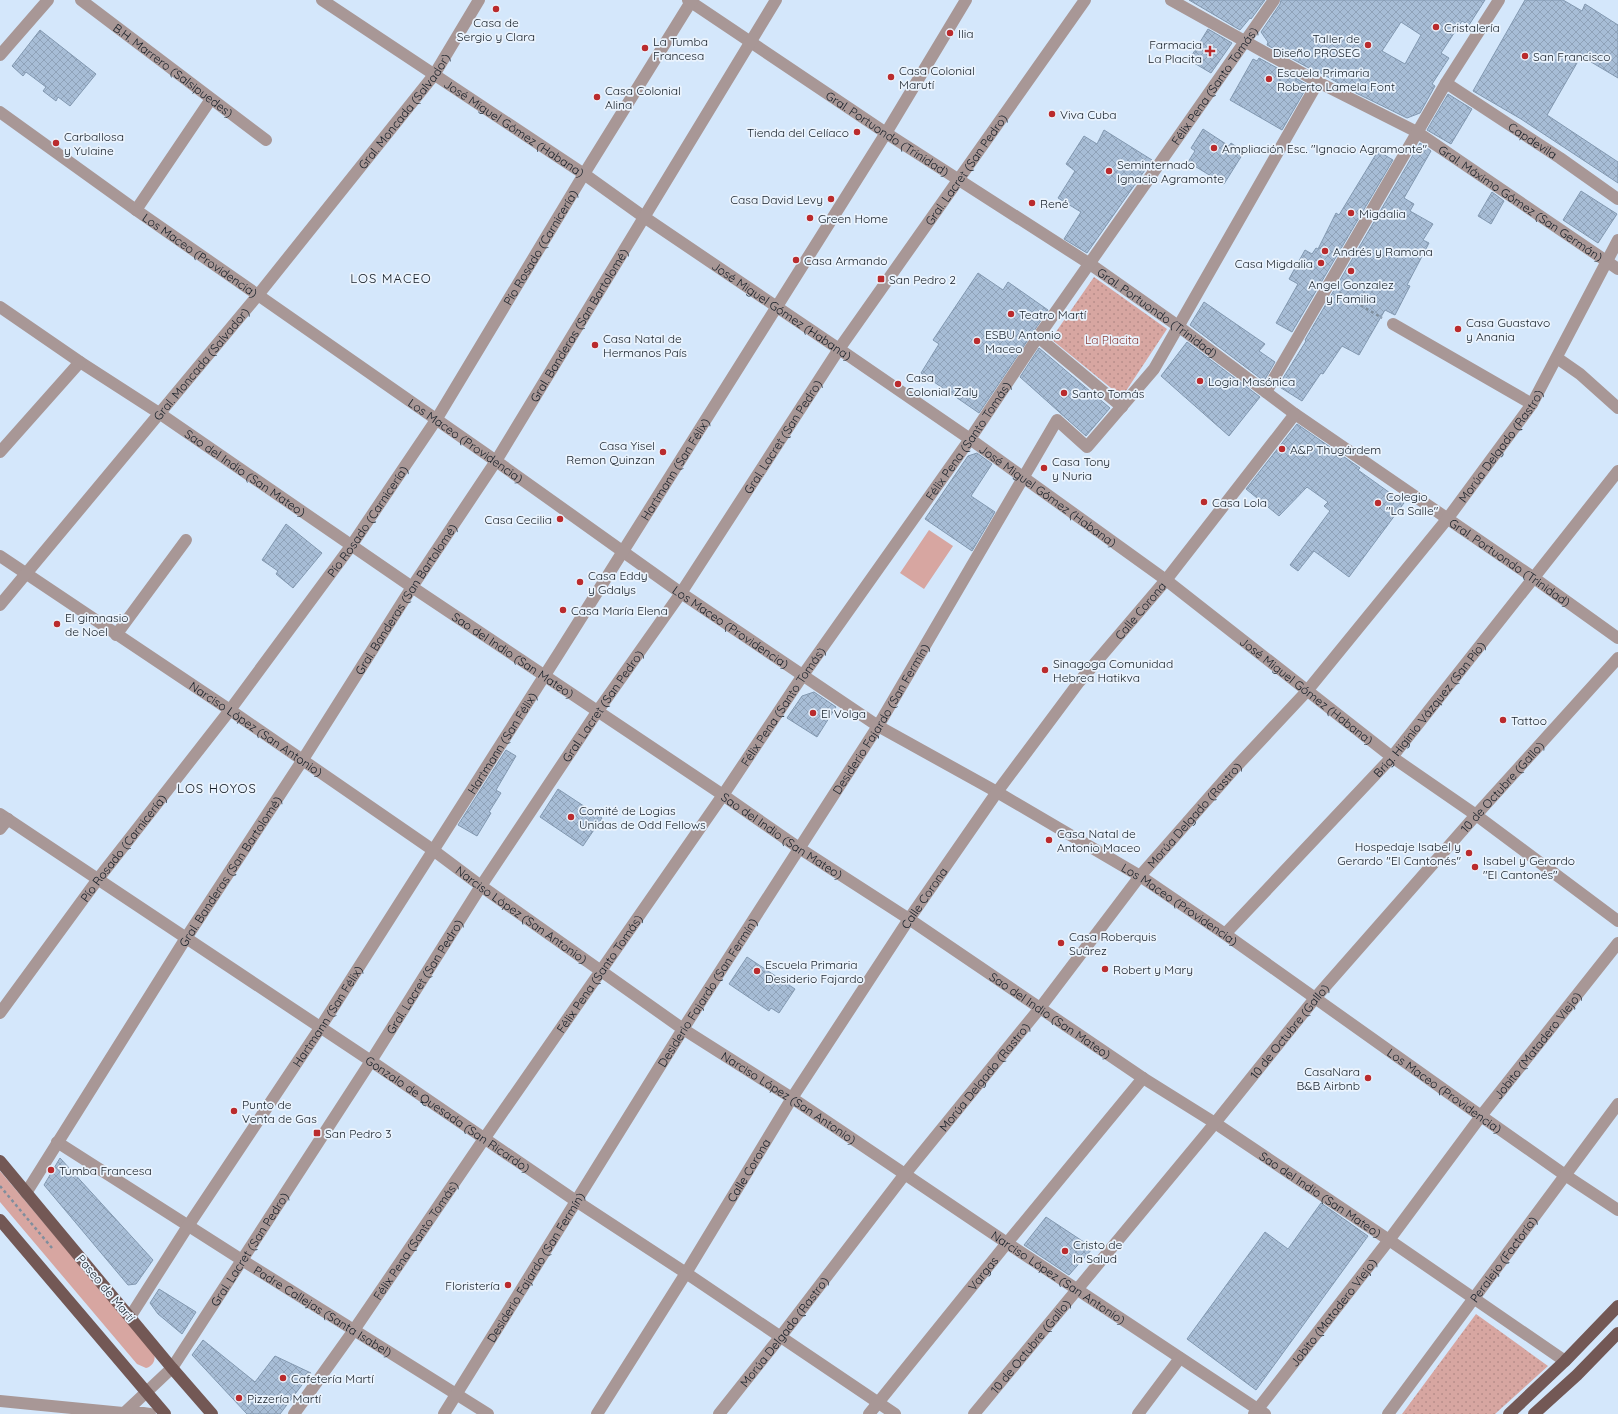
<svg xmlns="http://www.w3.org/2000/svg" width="1618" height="1414" viewBox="0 0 1618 1414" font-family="Quicksand,sans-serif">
<defs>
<pattern id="park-dots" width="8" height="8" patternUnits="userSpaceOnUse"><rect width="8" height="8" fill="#d7a6a1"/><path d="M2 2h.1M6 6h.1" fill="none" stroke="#b88e8b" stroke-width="1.8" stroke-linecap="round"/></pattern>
<pattern id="building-cross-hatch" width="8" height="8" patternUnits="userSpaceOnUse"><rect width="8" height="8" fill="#a7bdd6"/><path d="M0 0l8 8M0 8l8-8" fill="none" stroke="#8fa2b8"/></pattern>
</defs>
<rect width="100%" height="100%" fill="#d4e7fb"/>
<path fill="#d7a6a1" d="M929,530L953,546L924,589L900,573Z
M0,1171L154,1353C156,1360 153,1366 146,1368L137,1364L0,1202Z"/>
<path fill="url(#park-dots)" d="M1094,277L1167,329L1122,397L1051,339Z
M1476,1314L1548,1366L1495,1414H1402Z"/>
<path fill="url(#building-cross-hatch)" stroke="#8298b0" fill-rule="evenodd" d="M1189,0H1265L1251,19L1250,18L1240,30Z
M1281,0H1485L1469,25L1462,21L1441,53L1449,58L1432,84L1435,86L1420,113L1407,118L1356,93L1341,83L1340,84L1319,72L1318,73L1267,45L1268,42L1261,32L1280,4ZM1401,22L1421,35L1405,64L1382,51Z
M1525,0H1563L1582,11L1585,4L1618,25V78L1581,56L1547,115L1618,162V183L1521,119L1473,91Z
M1208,29L1232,43L1211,73L1189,60Z
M40,30L96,74L70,106L58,97L56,101L43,91L46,87L26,72L23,76L12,66Z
M1259,58L1308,85L1282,130L1230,100L1253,59L1257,61Z
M1448,94L1472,109L1451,144L1427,130Z
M1203,129L1229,146L1231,143L1244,152L1224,184L1188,162L1195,151L1191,148Z
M1104,130L1152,160L1087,253L1064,239L1081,212L1058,198L1075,171L1066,164L1084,136L1097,144Z
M1420,143L1431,151L1404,198L1414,204L1410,211L1433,224L1423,240L1429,243L1407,285L1410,286L1395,315L1385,310L1359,355L1342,346L1323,374L1321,373L1302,401L1278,386L1306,341L1305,340Z
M1378,151L1393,160L1292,332L1276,323L1298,284L1289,279L1305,250L1312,254L1316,248L1318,249L1336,213L1339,215Z
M1581,191L1617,214L1598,243L1563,220Z
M1492,192L1504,201L1491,224L1478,216Z
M978,273L1003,290L1008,282L1048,310L979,413L921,373L939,344L933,340Z
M1204,302L1265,344L1259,351L1275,362L1264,381L1190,325Z
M1187,342L1260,397L1229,436L1161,376Z
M1039,348L1110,408L1086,436L1020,377Z
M1297,424L1360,468L1358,470L1404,503L1349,577L1314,551L1298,571L1290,565L1330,511L1324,506L1328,502L1307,487L1279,516L1246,489Z
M977,453L992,464L971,496L995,512L972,551L925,519L968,456Z
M286,524L322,553L293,588L276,574L278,571L262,560Z
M814,692L836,707L817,737L787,718L802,696Z
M506,750L516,756L496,790L501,793L489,812L491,813L477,836L458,825Z
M558,789L602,818L583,846L540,817Z
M747,957L795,989L779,1013L771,1008L769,1011L729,984Z
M60,1158L153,1260L136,1284L128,1285L44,1185Z
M1321,1203L1368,1236L1256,1390L1187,1339L1265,1232L1288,1249Z
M1046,1217L1093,1248L1069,1275L1024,1245Z
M159,1289L196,1312L182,1334L158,1314L150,1303Z
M203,1340L255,1382L275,1356L311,1373L280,1414H247L192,1355Z"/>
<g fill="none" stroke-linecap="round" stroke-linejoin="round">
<path stroke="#7f8e9d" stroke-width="2.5" stroke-dasharray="3 3" stroke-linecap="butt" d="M1340,293L1382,318
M0,1186L52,1248"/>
<g stroke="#a89796" stroke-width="12">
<path id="s1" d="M81,0L266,140"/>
<path id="s2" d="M322,0L584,174L644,217L839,349L970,439L1166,580L1392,757L1476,815L1618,921"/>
<path id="s3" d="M688,0L886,133L1090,264L1178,326L1295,414L1534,578L1618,638"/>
<path id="s4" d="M1171,0L1318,82L1417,132L1618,269"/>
<path d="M0,55L48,0"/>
<path id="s5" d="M1446,83L1560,158L1618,199"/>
<path id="s6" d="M0,112L136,210L496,461L681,593L878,726L997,792L1140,876L1225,934L1481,1116L1565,1175L1618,1210"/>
<path d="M136,210L211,99"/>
<path id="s7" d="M0,307L80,362L159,413L412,587L723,795L799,848L909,919L1143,1078L1215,1123L1389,1240L1565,1361"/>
<path d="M1393,324L1532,404"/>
<path d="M1038,337L1122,407"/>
<path d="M1557,358L1580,374L1618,408"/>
<path d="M1266,392L1446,83L1499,0"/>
<path d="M0,452L80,362"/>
<path id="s8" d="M0,556L230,710L433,850L481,886L683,1029L792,1098L1007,1243L1265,1414"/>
<path id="s9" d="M0,605L258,295L434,75L479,0"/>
<path d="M116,635L186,540"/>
<path id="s10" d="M0,814L371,1061L576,1201L686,1273L895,1414"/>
<path d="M0,829L8,819"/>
<path id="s11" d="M1225,934L1392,757L1618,471"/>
<path id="s12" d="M0,1013L98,879L230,710L351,546L436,420L584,174L692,0"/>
<path id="s13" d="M57,1142L242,1260L488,1414"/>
<path id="s14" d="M26,1193L186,938L302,761L412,587L496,461L776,0"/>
<path id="s15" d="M130,1317L188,1226L320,1028L559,653L886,133L966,0"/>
<path d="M0,1401L123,1413H143L150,1414"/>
<path id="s16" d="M123,1414L172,1368L371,1061L481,886L597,712L681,593L839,349L1085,0"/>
<path id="s17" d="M294,1414L354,1330L484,1139L723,795L803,675L970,439L1038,337L1274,0"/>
<path id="s18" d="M444,1414L683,1029L878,726L1057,420L1087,447L1154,369L1318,82"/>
<path id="s19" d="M597,1414L686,1273L792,1098L909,919L997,792L1079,682L1166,580L1295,414"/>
<path id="s20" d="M719,1414L781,1336L905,1174L1040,1008L1140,876L1234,769L1307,691L1448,518L1532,404L1618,240"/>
<path id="s21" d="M869,1414L1007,1243L1143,1078"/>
<path id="s22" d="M974,1414L1215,1123L1316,997L1476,815L1618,658"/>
<path d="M1138,1414L1180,1358"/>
<path id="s23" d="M1254,1414L1389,1240L1481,1116L1618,943"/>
<path id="s24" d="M1388,1414L1618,1104"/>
</g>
<path stroke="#735855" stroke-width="12" d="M0,1161L172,1368L212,1414
M0,1220L165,1414
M1509,1414L1565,1361L1618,1306
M1534,1414L1577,1375L1618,1333"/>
</g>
<g fill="#ba2b2d" stroke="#eaf3fd" stroke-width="1.5">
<circle cx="496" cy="9" r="4"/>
<circle cx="1436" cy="27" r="4"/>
<circle cx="950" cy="33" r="4"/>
<circle cx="1368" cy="45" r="4"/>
<circle cx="645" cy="48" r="4"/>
<path d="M1208 45h4v4h4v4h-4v4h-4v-4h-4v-4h4z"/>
<circle cx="1525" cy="56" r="4"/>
<circle cx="891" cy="77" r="4"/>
<circle cx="1269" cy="79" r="4"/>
<circle cx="597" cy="97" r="4"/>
<circle cx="1052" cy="114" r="4"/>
<circle cx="857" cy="132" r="4"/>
<circle cx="56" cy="143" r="4"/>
<circle cx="1214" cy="148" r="4"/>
<circle cx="1109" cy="171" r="4"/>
<circle cx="831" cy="199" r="4"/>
<circle cx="1032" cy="203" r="4"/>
<circle cx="1351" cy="213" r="4"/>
<circle cx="810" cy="218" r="4"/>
<circle cx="1325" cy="251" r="4"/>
<circle cx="796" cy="260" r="4"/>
<circle cx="1321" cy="263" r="4"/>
<circle cx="1351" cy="271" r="4"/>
<rect x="877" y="275" width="8" height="8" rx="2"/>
<circle cx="1011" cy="314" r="4"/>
<circle cx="1458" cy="329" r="4"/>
<circle cx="977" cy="341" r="4"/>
<circle cx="595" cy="345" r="4"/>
<circle cx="1200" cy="381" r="4"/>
<circle cx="898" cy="384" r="4"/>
<circle cx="1064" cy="393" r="4"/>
<circle cx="1282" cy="449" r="4"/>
<circle cx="663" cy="452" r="4"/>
<circle cx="1044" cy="468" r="4"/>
<circle cx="1204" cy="502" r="4"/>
<circle cx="1378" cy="503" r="4"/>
<circle cx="560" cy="519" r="4"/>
<circle cx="580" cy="582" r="4"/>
<circle cx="563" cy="610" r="4"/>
<circle cx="57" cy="624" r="4"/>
<circle cx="1045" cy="670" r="4"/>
<circle cx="813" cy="713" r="4"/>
<circle cx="1503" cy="720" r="4"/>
<circle cx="571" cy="817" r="4"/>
<circle cx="1049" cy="840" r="4"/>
<circle cx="1469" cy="853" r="4"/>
<circle cx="1475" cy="867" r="4"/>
<circle cx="1061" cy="943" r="4"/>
<circle cx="1105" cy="969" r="4"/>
<circle cx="757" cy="971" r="4"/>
<circle cx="1368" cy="1078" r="4"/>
<circle cx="234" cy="1111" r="4"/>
<rect x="313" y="1129" width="8" height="8" rx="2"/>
<circle cx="51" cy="1170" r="4"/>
<circle cx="1065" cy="1251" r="4"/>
<circle cx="508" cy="1285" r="4"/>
<circle cx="283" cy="1378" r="4"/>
<circle cx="239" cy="1398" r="4"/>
</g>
<g text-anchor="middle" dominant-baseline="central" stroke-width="3.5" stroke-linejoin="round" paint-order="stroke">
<g font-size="12" fill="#161f28" stroke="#eaf3fd" text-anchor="start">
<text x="496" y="22" text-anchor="middle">Casa de<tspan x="496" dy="14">Sergio y Clara</tspan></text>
<text x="1444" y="27">Cristalería</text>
<text x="958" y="33">Ilia</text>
<text x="1360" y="38" text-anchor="end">Taller de<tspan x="1360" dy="14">Diseño PROSEG</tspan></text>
<text x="653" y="41">La Tumba<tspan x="653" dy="14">Francesa</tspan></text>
<text x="1202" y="44" text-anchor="end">Farmacia<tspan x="1202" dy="14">La Placita</tspan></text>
<text x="1533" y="56">San Francisco</text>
<text x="899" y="70">Casa Colonial<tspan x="899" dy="14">Marutí</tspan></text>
<text x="1277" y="72">Escuela Primaria<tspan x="1277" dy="14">Roberto Lamela Font</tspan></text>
<text x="605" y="90">Casa Colonial<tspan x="605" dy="14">Alina</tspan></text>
<text x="1060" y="114">Viva Cuba</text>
<text x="849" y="132" text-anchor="end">Tienda del Celíaco</text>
<text x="64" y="136">Carballosa<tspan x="64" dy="14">y Yulaine</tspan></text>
<text x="1222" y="148">Ampliación Esc. "Ignacio Agramonte"</text>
<text x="1117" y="164">Seminternado<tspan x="1117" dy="14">Ignacio Agramonte</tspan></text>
<text x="823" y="199" text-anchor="end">Casa David Levy</text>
<text x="1040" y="203">René</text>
<text x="1359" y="213">Migdalia</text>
<text x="818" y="218">Green Home</text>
<text x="1333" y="251">Andrés y Ramona</text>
<text x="804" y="260">Casa Armando</text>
<text x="1313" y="263" text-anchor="end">Casa Migdalia</text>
<text x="889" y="279">San Pedro 2</text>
<text x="1351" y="284" text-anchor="middle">Angel Gonzalez<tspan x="1351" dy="14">y Familia</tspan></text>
<text x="1019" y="314">Teatro Martí</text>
<text x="1466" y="322">Casa Guastavo<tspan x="1466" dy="14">y Anania</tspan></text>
<text x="985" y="334">ESBU Antonio<tspan x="985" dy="14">Maceo</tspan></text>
<text x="603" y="338">Casa Natal de<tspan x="603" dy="14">Hermanos País</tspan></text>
<text x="906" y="377">Casa<tspan x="906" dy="14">Colonial Zaly</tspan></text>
<text x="1208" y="381">Logia Masónica</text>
<text x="1072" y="393">Santo Tomás</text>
<text x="655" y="445" text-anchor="end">Casa Yisel<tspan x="655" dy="14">Remon Quinzan</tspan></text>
<text x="1290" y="449">A&amp;P Thugárdem</text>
<text x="1052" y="461">Casa Tony<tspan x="1052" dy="14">y Nuria</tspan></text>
<text x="1386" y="496">Colegio<tspan x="1386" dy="14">"La Salle"</tspan></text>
<text x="1212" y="502">Casa Lola</text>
<text x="552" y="519" text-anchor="end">Casa Cecilia</text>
<text x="588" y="575">Casa Eddy<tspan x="588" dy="14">y Gdalys</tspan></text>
<text x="571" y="610">Casa María Elena</text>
<text x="65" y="617">El gimnasio<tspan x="65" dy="14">de Noel</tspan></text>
<text x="1053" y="663">Sinagoga Comunidad<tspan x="1053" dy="14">Hebrea Hatikva</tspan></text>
<text x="821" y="713">El Volga</text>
<text x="1511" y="720">Tattoo</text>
<text x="579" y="810">Comité de Logias<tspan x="579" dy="14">Unidas de Odd Fellows</tspan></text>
<text x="1057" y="833">Casa Natal de<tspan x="1057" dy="14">Antonio Maceo</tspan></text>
<text x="1461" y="846" text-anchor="end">Hospedaje Isabel y<tspan x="1461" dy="14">Gerardo "El Cantonés"</tspan></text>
<text x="1483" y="860">Isabel y Gerardo<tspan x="1483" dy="14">"El Cantonés"</tspan></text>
<text x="1069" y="936">Casa Roberquis<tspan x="1069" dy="14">Suárez</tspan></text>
<text x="765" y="964">Escuela Primaria<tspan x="765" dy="14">Desiderio Fajardo</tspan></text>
<text x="1113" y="969">Robert y Mary</text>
<text x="1360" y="1071" text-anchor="end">CasaNara<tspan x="1360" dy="14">B&amp;B Airbnb</tspan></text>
<text x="242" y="1104">Punto de<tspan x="242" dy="14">Venta de Gas</tspan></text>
<text x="325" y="1133">San Pedro 3</text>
<text x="59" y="1170">Tumba Francesa</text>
<text x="1073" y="1244">Cristo de<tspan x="1073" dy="14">la Salud</tspan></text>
<text x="500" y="1285" text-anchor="end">Floristería</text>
<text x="291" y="1378">Cafetería Martí</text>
<text x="247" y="1398">Pizzería Martí</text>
</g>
<g font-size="12" fill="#161f28" stroke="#eaf3fd">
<text stroke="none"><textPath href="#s1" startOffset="116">B.H. Marrero (Salsipuedes)</textPath></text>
<text stroke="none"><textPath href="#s17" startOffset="1616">Félix Pena (Santo Tomás)</textPath></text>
<text stroke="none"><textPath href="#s9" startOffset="638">Gral. Moncada (Salvador)</textPath></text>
<text stroke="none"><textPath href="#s2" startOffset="231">José Miguel Gómez (Habana)</textPath></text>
<text stroke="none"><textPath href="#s3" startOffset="240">Gral. Portuondo (Trinidad)</textPath></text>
<text stroke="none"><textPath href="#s5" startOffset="104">Capdevila</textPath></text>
<text stroke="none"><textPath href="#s16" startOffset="1505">Gral. Lacret (San Pedro)</textPath></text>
<text stroke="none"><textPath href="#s4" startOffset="405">Gral. Máximo Gómez (San Germán)</textPath></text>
<text stroke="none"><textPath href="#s12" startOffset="938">Pío Rosado (Carnicería)</textPath></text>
<text stroke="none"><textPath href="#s6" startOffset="246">Los Maceo (Providencia)</textPath></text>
<text stroke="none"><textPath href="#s2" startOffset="555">José Miguel Gómez (Habana)</textPath></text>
<text stroke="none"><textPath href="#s3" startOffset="564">Gral. Portuondo (Trinidad)</textPath></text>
<text stroke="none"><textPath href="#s14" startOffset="1029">Gral. Banderas (San Bartolomé)</textPath></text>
<text stroke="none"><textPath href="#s9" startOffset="314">Gral. Moncada (Salvador)</textPath></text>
<text stroke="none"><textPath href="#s16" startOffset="1181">Gral. Lacret (San Pedro)</textPath></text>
<text stroke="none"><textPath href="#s17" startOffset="1184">Félix Pena (Santo Tomás)</textPath></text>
<text stroke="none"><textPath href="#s6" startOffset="570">Los Maceo (Providencia)</textPath></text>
<text stroke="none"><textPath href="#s20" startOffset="1245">Morúa Delgado (Rastro)</textPath></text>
<text stroke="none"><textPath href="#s15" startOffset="1008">Hartmann (San Félix)</textPath></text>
<text stroke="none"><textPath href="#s7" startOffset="296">Sao del Indio (San Mateo)</textPath></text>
<text stroke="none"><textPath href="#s2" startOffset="879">José Miguel Gómez (Habana)</textPath></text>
<text stroke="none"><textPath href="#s12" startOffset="614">Pío Rosado (Carnicería)</textPath></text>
<text stroke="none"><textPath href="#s3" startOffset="996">Gral. Portuondo (Trinidad)</textPath></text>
<text stroke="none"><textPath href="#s14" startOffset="705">Gral. Banderas (San Bartolomé)</textPath></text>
<text stroke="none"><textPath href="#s19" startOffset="971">Calle Corona</textPath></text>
<text stroke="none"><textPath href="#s6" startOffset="894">Los Maceo (Providencia)</textPath></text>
<text stroke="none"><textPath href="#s7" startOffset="620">Sao del Indio (San Mateo)</textPath></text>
<text stroke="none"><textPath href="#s2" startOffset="1203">José Miguel Gómez (Habana)</textPath></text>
<text stroke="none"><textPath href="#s16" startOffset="857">Gral. Lacret (San Pedro)</textPath></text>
<text stroke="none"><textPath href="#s17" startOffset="860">Félix Pena (Santo Tomás)</textPath></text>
<text stroke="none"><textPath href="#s11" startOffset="304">Brig. Higinio Vázquez (San Pío)</textPath></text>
<text stroke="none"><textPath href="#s18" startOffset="821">Desiderio Fajardo (San Fermín)</textPath></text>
<text stroke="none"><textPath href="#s8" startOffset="309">Narciso López (San Antonio)</textPath></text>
<text stroke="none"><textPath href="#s15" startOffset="684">Hartmann (San Félix)</textPath></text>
<text stroke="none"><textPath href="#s22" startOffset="820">10 de Octubre (Gallo)</textPath></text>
<text stroke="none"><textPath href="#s20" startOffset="765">Morúa Delgado (Rastro)</textPath></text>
<text stroke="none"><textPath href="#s7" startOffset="944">Sao del Indio (San Mateo)</textPath></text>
<text stroke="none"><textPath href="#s12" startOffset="206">Pío Rosado (Carnicería)</textPath></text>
<text stroke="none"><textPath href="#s14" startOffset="381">Gral. Banderas (San Bartolomé)</textPath></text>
<text stroke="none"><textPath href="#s19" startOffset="611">Calle Corona</textPath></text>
<text stroke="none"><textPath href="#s6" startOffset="1422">Los Maceo (Providencia)</textPath></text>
<text stroke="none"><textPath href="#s8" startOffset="633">Narciso López (San Antonio)</textPath></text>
<text stroke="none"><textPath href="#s17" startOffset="536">Félix Pena (Santo Tomás)</textPath></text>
<text stroke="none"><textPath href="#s16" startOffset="533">Gral. Lacret (San Pedro)</textPath></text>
<text stroke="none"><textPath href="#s18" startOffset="497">Desiderio Fajardo (San Fermín)</textPath></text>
<text stroke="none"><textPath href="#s7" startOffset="1267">Sao del Indio (San Mateo)</textPath></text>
<text stroke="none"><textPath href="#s15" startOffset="360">Hartmann (San Félix)</textPath></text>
<text stroke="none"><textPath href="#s22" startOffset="496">10 de Octubre (Gallo)</textPath></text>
<text stroke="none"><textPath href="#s23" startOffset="465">Jobito (Matadero Viejo)</textPath></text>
<text stroke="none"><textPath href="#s20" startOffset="429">Morúa Delgado (Rastro)</textPath></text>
<text stroke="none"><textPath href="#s6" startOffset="1746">Los Maceo (Providencia)</textPath></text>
<text stroke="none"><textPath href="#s8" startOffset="957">Narciso López (San Antonio)</textPath></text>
<text stroke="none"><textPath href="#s10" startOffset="539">Gonzalo de Quesada (San Ricardo)</textPath></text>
<text stroke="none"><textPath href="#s19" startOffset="287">Calle Corona</textPath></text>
<text stroke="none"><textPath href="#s7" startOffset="1591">Sao del Indio (San Mateo)</textPath></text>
<text stroke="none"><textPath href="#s17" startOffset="212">Félix Pena (Santo Tomás)</textPath></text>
<text stroke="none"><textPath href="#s16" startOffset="209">Gral. Lacret (San Pedro)</textPath></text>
<text stroke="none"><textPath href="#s24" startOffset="193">Peralejo (Factoría)</textPath></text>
<text stroke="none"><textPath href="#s18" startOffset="173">Desiderio Fajardo (San Fermín)</textPath></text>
<text stroke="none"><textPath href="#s21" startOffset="181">Vargas</textPath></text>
<text stroke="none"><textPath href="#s8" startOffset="1281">Narciso López (San Antonio)</textPath></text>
<text transform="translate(106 1288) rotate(50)">Paseo de Martí</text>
<text stroke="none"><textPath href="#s13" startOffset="315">Padre Callejas (Santa Isabel)</textPath></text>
<text stroke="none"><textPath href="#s23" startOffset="129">Jobito (Matadero Viejo)</textPath></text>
<text stroke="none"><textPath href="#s20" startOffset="105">Morúa Delgado (Rastro)</textPath></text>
<text stroke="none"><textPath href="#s22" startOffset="88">10 de Octubre (Gallo)</textPath></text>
</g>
<g font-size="12" fill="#8a3a36" stroke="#eaf3fd">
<text x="1112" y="339">La Placita</text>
</g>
<g font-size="13" letter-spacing="1" fill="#161f28" stroke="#eaf3fd">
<text x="391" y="278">LOS MACEO</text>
<text x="217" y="788">LOS HOYOS</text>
</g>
</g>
</svg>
